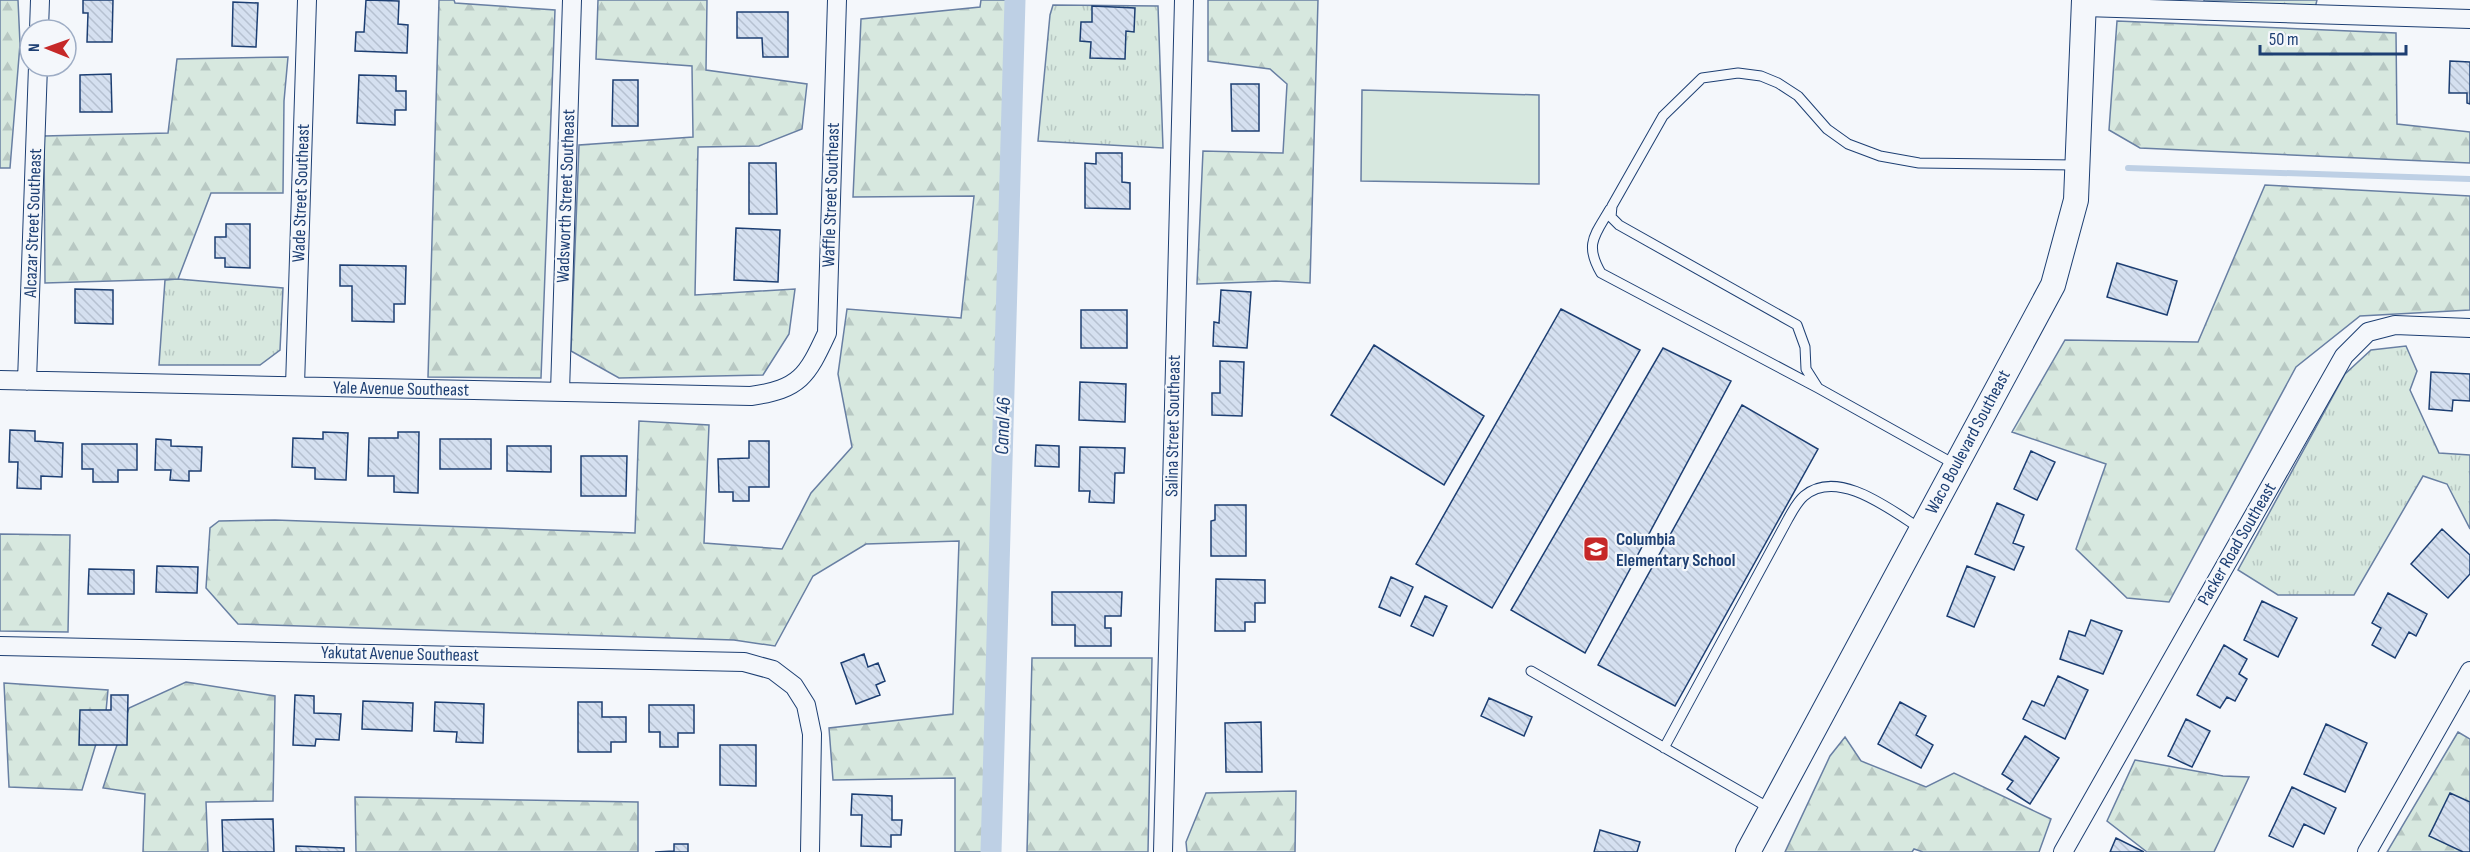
<svg xmlns="http://www.w3.org/2000/svg" width="2470" height="852" viewBox="0 0 2470 852" font-family="'Sofia Sans Condensed',sans-serif">
<defs>
<pattern id="grass-tufts" width="24" height="20" patternUnits="userSpaceOnUse" patternTransform="scale(1.5)"><rect width="24" height="20" fill="#d7e8df"/><path d="M3 7l-1-3M5 7V3M7 7l1-3M15 17l-1-3M17 17v-4M19 17l1-3" fill="none" stroke="#b8c8c3"/></pattern>
<pattern id="forest-firs" width="22" height="20" patternUnits="userSpaceOnUse" patternTransform="scale(1.5)"><rect width="22" height="20" fill="#d7e8df"/><path d="M5 1l3.5 6h-7zM16 11l3.5 6h-7z" fill="#b8c8c3"/></pattern>
<pattern id="building-back-hatch" width="6" height="6" patternUnits="userSpaceOnUse" patternTransform="scale(1.5)"><rect width="6" height="6" fill="#d5e0f0"/><path d="M-1 5l2 2M0 0l6 6M5-1l2 2" fill="none" stroke="#b6c1d1"/></pattern>
</defs>
<rect width="100%" height="100%" fill="#f4f7fb"/>
<path fill="url(#grass-tufts)" stroke="#687fa3" stroke-width="1.5" d="M1053,5L1158,6L1163,148L1038,141L1050,15Z
M178,279L283,288L280,350L260,365H159L165,280Z
M2406,346L2417,371L2410,390L2439,453L2470,455V529L2447,484L2423,476L2354,595H2278L2238,570L2345,374L2371,350Z"/>
<path fill="url(#forest-firs)" stroke="#687fa3" stroke-width="1.5" d="M0,0H18L20,44L10,168H0Z
M439,0H454L455,3L555,10L541,378L428,377Z
M598,0H707L706,70L807,84L802,129L759,146L698,147L695,295L795,289L789,334L763,375L619,378L571,351L579,145L693,137L692,66L596,59Z
M981,0H1009L985,852H955V778L833,780L829,728L953,714L959,541L866,544L813,576L775,646L734,640L238,624L206,588L210,528L219,521L275,520L635,533L639,421L709,425L704,543L782,549L811,493L852,447L838,374L847,309L961,318L974,196L853,197L861,19L980,7Z
M1208,0H1318L1310,283L1276,281L1197,284L1203,151L1283,153L1287,84L1270,69L1208,61Z
M2204,0H2317L2315,8L2204,2Z
M2117,21L2396,33L2397,124L2470,132V163L2140,148L2109,130Z
M288,57L284,101L283,193H211L178,279L45,283L44,136L168,133L177,59Z
M2265,185L2470,196V310L2360,316L2296,367L2169,602L2127,598L2076,549L2106,464L2012,432L2065,340L2198,342Z
M0,534L70,535L68,632L0,631Z
M1032,658H1152L1148,852H1027Z
M186,682L275,696L273,801L206,802L208,852H143L145,794L103,788L129,708Z
M4,683L108,690L106,711L82,790L9,787Z
M2458,732L2470,739V852H2387Z
M1845,737L1861,761L1926,787L1954,773L2051,819L2039,852H1923L1914,849L1912,852H1785L1830,756Z
M2135,760L2223,776L2249,777L2214,852H2147L2107,821Z
M1296,791L1295,852H1187L1186,842L1206,793Z
M355,797L638,802V852H356Z"/>
<path fill="#d7e8df" stroke="#687fa3" stroke-width="1.5" d="M1362,90L1539,95V184L1361,181Z"/>
<g fill="none" stroke-linecap="round" stroke-linejoin="round">
<path stroke="#bed0e5" stroke-width="6" d="M2128,168L2470,179"/>
<path stroke="#bed0e5" stroke-width="21" d="M991,852L1015,0"/>
</g>
<path fill="url(#building-back-hatch)" stroke="#1d3f73" stroke-width="1.5" d="M83,0H113L112,42H87L88,13H83Z
M366,0L399,1L398,24L408,25L407,53L355,51L356,32H364Z
M233,2L258,3L256,47L232,46Z
M1092,6L1135,8L1134,32L1126,31L1125,59L1090,58L1091,42L1080,41L1081,22H1092Z
M737,12H788V57H763L762,38H737Z
M2450,61L2470,62V104L2467,103V93H2449Z
M111,74L112,112H80V75Z
M359,75L396,76V91H406V110H395V125L357,123Z
M613,80H638V126H612Z
M1231,84H1259V131H1232Z
M1096,153H1122V182L1130,183V209L1085,208V163L1096,164Z
M749,163H776L777,214H749Z
M226,224H250V268L225,267V258H215V237H226Z
M736,228L780,230L778,282L734,280Z
M2117,263L2177,281L2167,315L2107,297Z
M340,265L406,266L405,304H394V322L352,321V286H340Z
M75,289L113,290V324L75,323Z
M1221,290L1251,292L1247,348L1213,346L1214,322L1219,323Z
M1561,309L1640,350L1492,608L1416,564Z
M1081,310H1127V348H1081Z
M1374,345L1484,416L1444,485L1331,415Z
M1663,348L1731,381L1585,653L1511,610Z
M1220,361L1244,362L1242,416L1212,415V393H1220Z
M2431,372L2470,374V401L2453,400L2452,411L2429,409Z
M1080,382L1126,384L1125,422L1079,420Z
M1742,405L1818,449L1675,706L1598,665Z
M10,430L35,431V441L63,443L62,477L41,476V489L17,488L18,462H9Z
M323,432L348,433L346,480L315,479V468L292,467L293,438L323,439Z
M398,432H419L418,493L394,492V476H368L369,438H398Z
M156,439L171,440V446L202,447L201,471H189V481L170,480L171,470H155Z
M440,439H491V469H440Z
M749,441H769V487H749V501H733V492H719L718,459L749,458Z
M82,444H137V470H118V482H93V469H82Z
M1036,445L1059,446V467L1035,466Z
M507,446H551V472L507,471Z
M1080,447L1125,448L1124,473H1115L1114,503L1089,502L1090,491H1079Z
M2031,451L2055,462L2037,500L2014,489Z
M581,456H627L626,496H581Z
M1997,503L2024,515L2013,543L2024,547L2014,570L1975,554Z
M1215,505H1246V556H1211V521L1215,520Z
M2442,529L2470,555V574L2448,598L2411,564Z
M157,566L198,567L197,593L156,592Z
M1967,566L1995,577L1974,627L1947,616Z
M89,569L134,570V594H88Z
M1391,577L1413,587L1400,616L1379,607Z
M1216,579L1265,580V603H1255V622H1245V631H1215Z
M1052,592H1122L1121,616H1105V628H1111V646H1075V625H1052Z
M2388,593L2427,614L2416,636L2409,632L2395,658L2372,645L2381,628L2372,623Z
M1425,596L1447,606L1433,636L1411,626Z
M2262,601L2297,618L2278,657L2244,640Z
M2091,620L2122,631L2103,674L2060,659L2069,631L2085,636Z
M2224,645L2247,659L2239,674L2247,679L2235,701L2227,697L2220,708L2197,695Z
M864,654L868,667L878,663L885,681L876,685L880,695L856,704L841,663Z
M2058,676L2088,690L2065,739L2023,719L2032,701L2044,706Z
M111,695H128L127,745H79L80,710H111Z
M295,695L314,696V713L341,714L339,740L316,739L315,746L293,745Z
M1489,698L1532,717L1524,736L1481,716Z
M363,701L413,703L412,731L362,729Z
M435,702L484,704L483,743L456,742L457,732L434,731Z
M578,702H602V717H626V742H611V752H578Z
M1900,702L1926,716L1916,735L1933,745L1921,768L1878,744Z
M649,705H694V733H678V747H660V732H649Z
M2186,719L2210,731L2192,767L2168,756Z
M1261,722L1262,772H1226L1225,723Z
M2326,724L2367,743L2345,792L2304,774Z
M2025,736L2059,758L2030,804L2007,789L2013,781L2002,774Z
M720,745H756V786L720,785Z
M2292,787L2336,808L2324,834L2304,824L2293,847L2269,836Z
M2450,793L2470,802V852H2463L2429,836Z
M852,794L892,796V820H902L901,835H891V847L861,846L862,815H851Z
M273,819L274,852H223L222,820Z
M1600,830L1640,842L1637,852H1594Z
M2116,838L2144,852H2110Z
M674,844H688V852H655L674,851Z
M296,846L344,848V852H296Z"/>
<g fill="none" stroke-linecap="round" stroke-linejoin="round">
<defs>
<path id="lane" d="M1610,209C1595,235 1584,244 1601,273L1818,388L1956,465
M1818,388L1806,369L1805,347L1797,325L1619,225L1611,217L1612,206L1663,116L1702,78L1738,73L1761,76L1778,83L1798,96L1827,129L1848,144L1880,156L1919,163L2076,165
M1531,671L1771,809
M1664,748L1788,519C1792,512 1797,502 1804,496C1838,467 1892,511 1921,529"/>
<path id="street" d="M2084,7L2470,19
M39,30L40,0
M0,380L751,396C800,389 807,376 827,333L837,0
M27,381L38,66
M295,386L307,0
M560,392L572,0
M0,646L744,662L773,670L794,686L806,705L812,734L810,852
M1163,852L1184,0
M2063,852L2344,356L2368,332L2395,325L2470,328
M2367,852L2470,671"/>
<path id="secondary" d="M1748,852L2053,285L2076,200L2084,0"/>
</defs>
<use href="#lane" stroke="#1d3f73" stroke-width="11"/>
<use href="#street" stroke="#1d3f73" stroke-width="20"/>
<use href="#secondary" stroke="#1d3f73" stroke-width="26"/>
<use href="#lane" stroke="#f4f7fb" stroke-width="9"/>
<use href="#street" stroke="#f4f7fb" stroke-width="18"/>
<use href="#secondary" stroke="#f4f7fb" stroke-width="24"/>
</g>
<defs>
<symbol id="school-square" viewBox="-11 -11 22 22"><rect x="-9" y="-9" width="18" height="18" rx="4" fill="#c62828" stroke="#f4f7fb"/><path d="M0-5L7-2L0 1L-7-2ZM-4 1L0 2.5L4 1V4Q0 6-4 4Z" fill="#fff"/></symbol>
</defs>
<g fill-rule="evenodd">
<use href="#school-square" x="1581" y="534" width="30" height="30"/>
</g>
<g text-anchor="middle" dominant-baseline="central" stroke-width="4.5" stroke-linejoin="round" paint-order="stroke">
<g font-size="18" fill="#1d3f73" stroke="#f4f7fb">
<text transform="translate(301 193) rotate(-88)">Wade Street Southeast</text>
<text transform="translate(831 195) rotate(-88)">Waffle Street Southeast</text>
<text transform="translate(566 196) rotate(-88)">Wadsworth Street Southeast</text>
<text transform="translate(33 223) rotate(-88)">Alcazar Street Southeast</text>
<text transform="translate(401 389) rotate(1)">Yale Avenue Southeast</text>
<text transform="translate(1173 426) rotate(-89)">Salina Street Southeast</text>
<text transform="translate(1968 442) rotate(-62)">Waco Boulevard Southeast</text>
<text transform="translate(2237 544) rotate(-60)">Packer Road Southeast</text>
<text transform="translate(400 654) rotate(1)">Yakutat Avenue Southeast</text>
</g>
<g font-size="18" font-weight="bold" fill="#1d3f73" stroke="#f4f7fb" text-anchor="start">
<text x="1616" y="539">Columbia<tspan x="1616" dy="21">Elementary School</tspan></text>
</g>
<g font-size="20" font-style="italic" fill="#1d3f73" stroke="#f4f7fb">
<text transform="translate(1003 426) rotate(-88)">Canal 46</text>
</g>
</g>
<g transform="translate(48 48) rotate(271)"><circle r="28" fill="#f4f7fb" stroke="#9eadc5" stroke-width="1.5"/>
<path d="M0-4.5L10 22L0 15L-10 22Z" fill="#c62828"/>
<text y="-9" font-size="16" font-weight="bold" text-anchor="middle" fill="#1d3f73">N</text>
</g>
<path d="M2260 45v9h146v-9" fill="none" stroke="#1d3f73" stroke-width="3"/>
<text x="2269" y="45" font-size="18" fill="#1d3f73" stroke="#f4f7fb" stroke-width="4.5" paint-order="stroke">50 m</text>
</svg>
